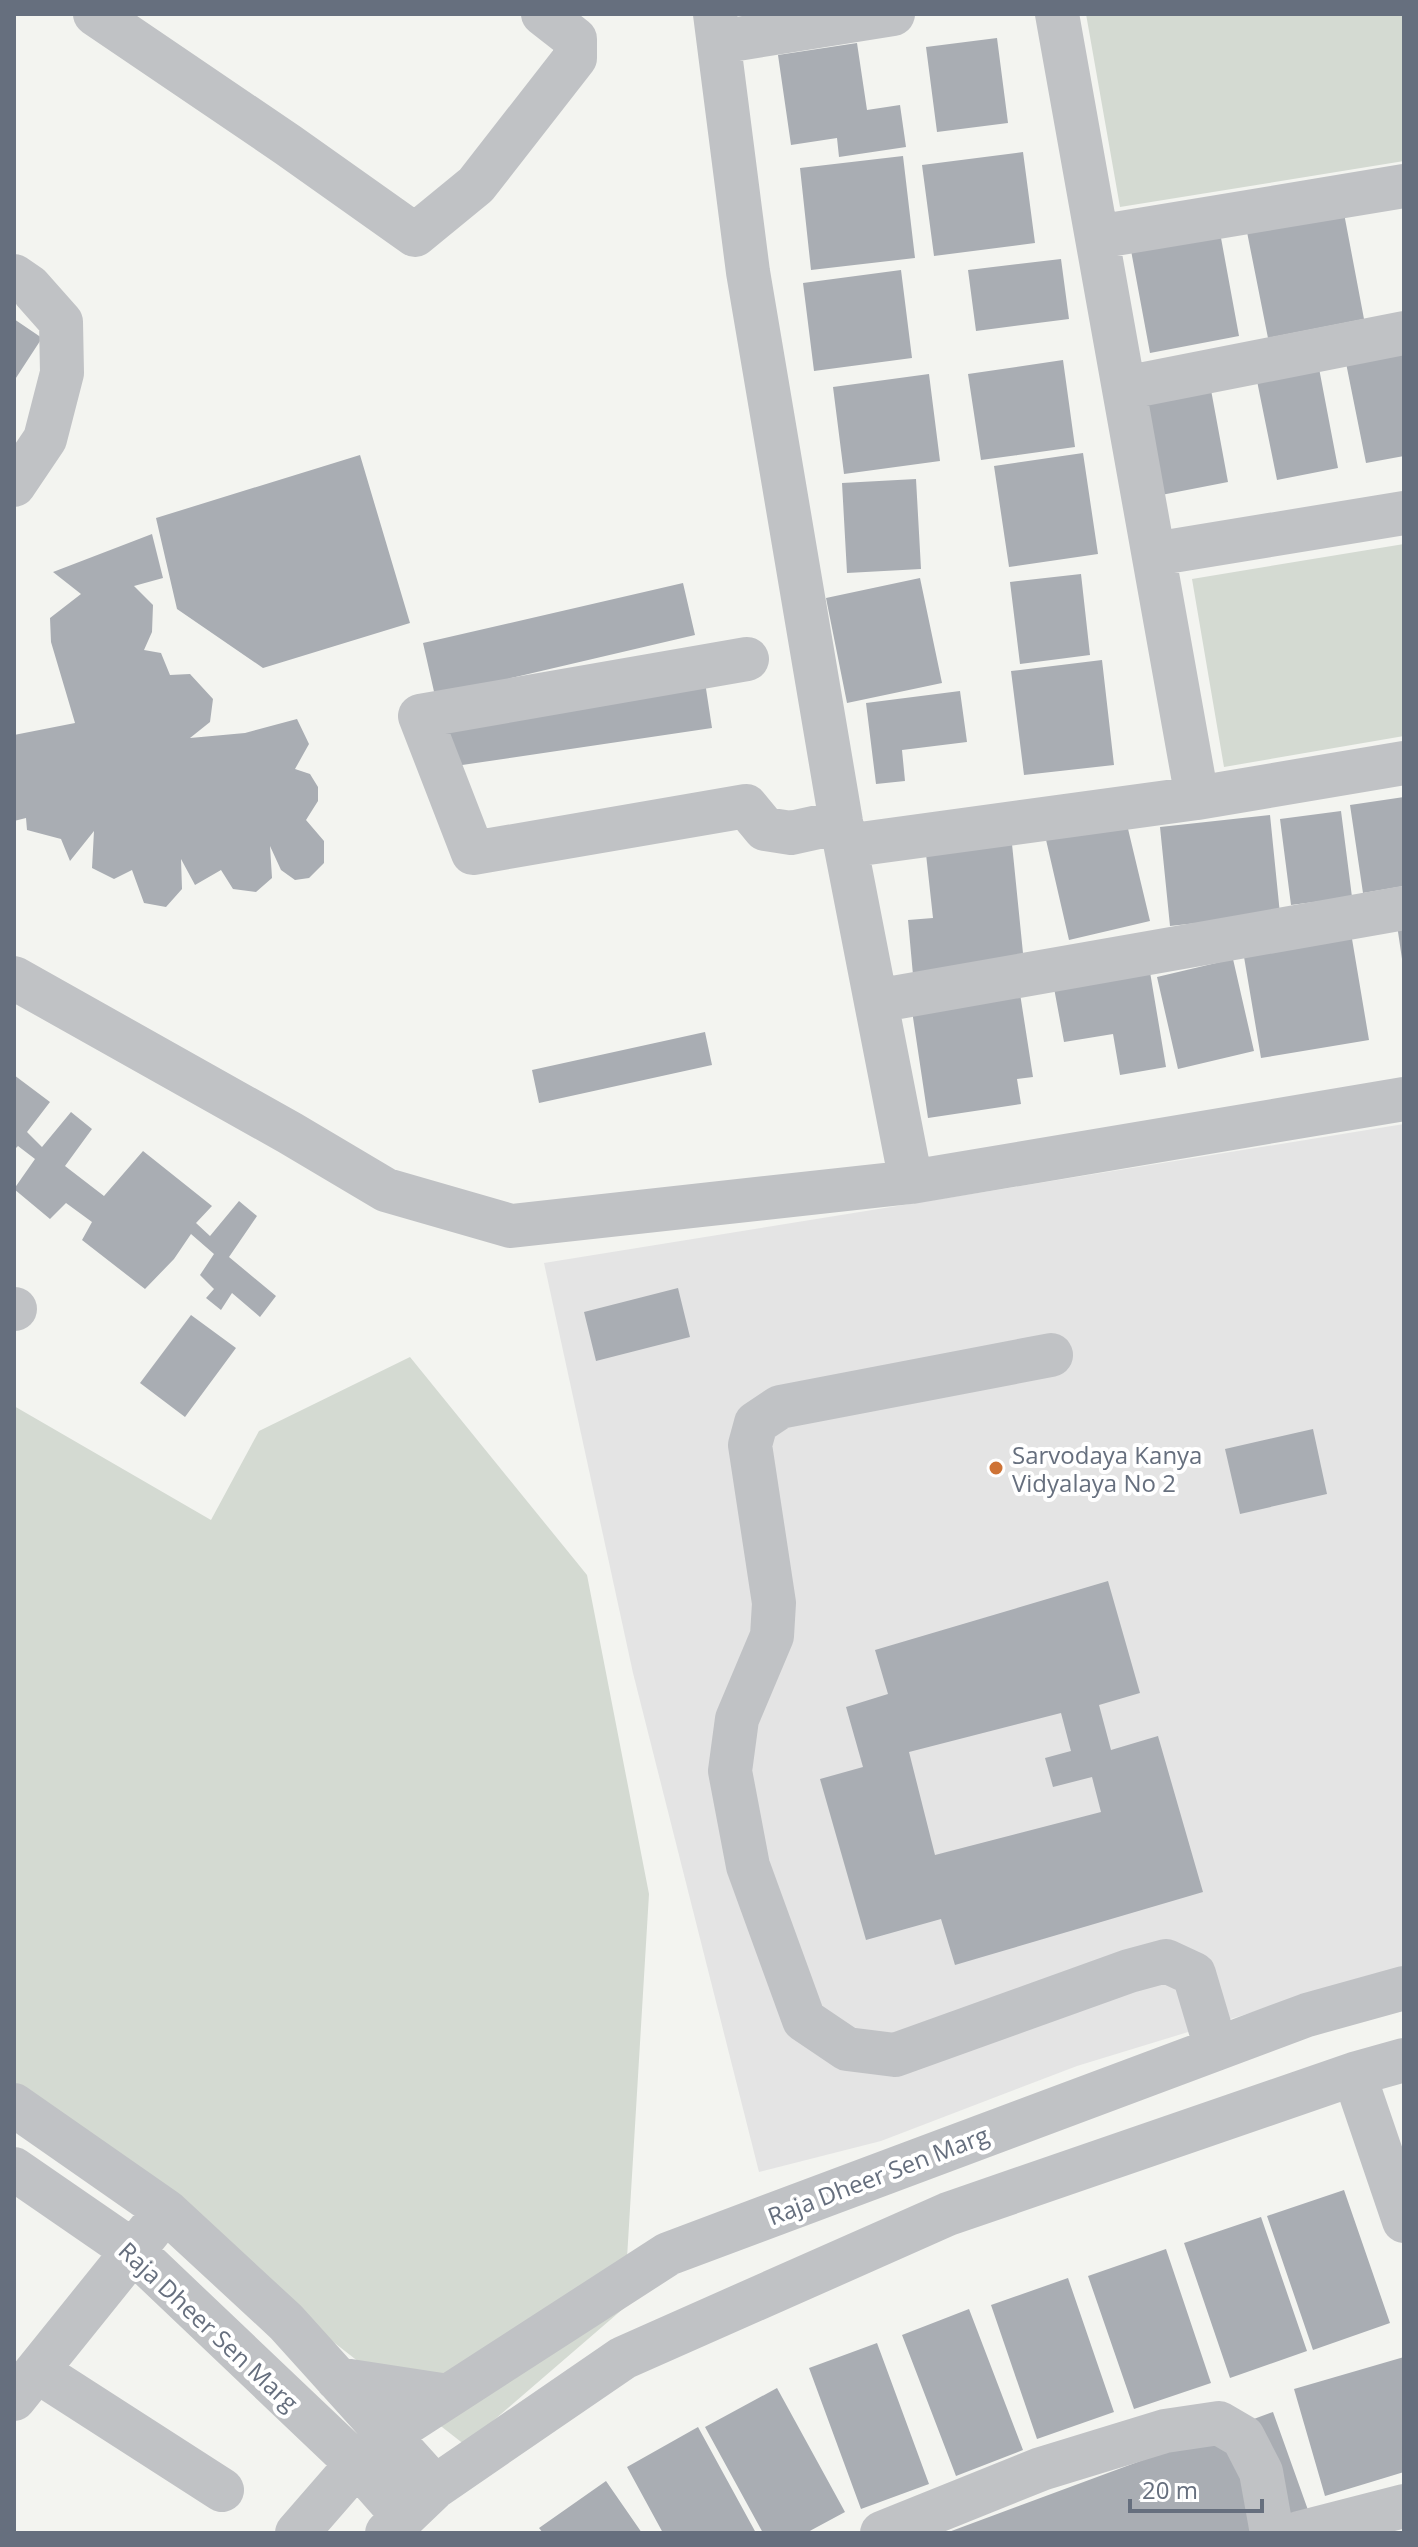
<svg xmlns="http://www.w3.org/2000/svg" width="1418" height="2547" viewBox="0 0 1418 2547" font-family="'Open Sans',sans-serif">
<rect width="100%" height="100%" fill="#f3f4f0"/>
<path fill="#e4e4e4" d="M1404,1124V1966L1077,2066L881,2141L759,2172L633,1673L544,1263Z"/>
<path fill="#d4dad2" d="M1086,14H1404V161L1120,207Z
M1404,544V736L1224,767L1192,579Z
M410,1357L587,1575L649,1894L624,2308L465,2445L14,2092V1406L211,1520L259,1431Z"/>
<path fill="#a9adb3" fill-rule="evenodd" d="M997,38L1008,123L937,132L926,47Z
M857,43L867,110L900,105L906,147L839,157L837,138L791,145L778,55Z
M1023,152L1035,243L934,256L922,165Z
M903,156L915,258L811,270L800,168Z
M1343,208L1364,319L1268,338L1246,227Z
M1219,227L1239,336L1150,353L1130,245Z
M1061,259L1069,319L976,331L968,270Z
M901,270L912,358L814,371L803,283Z
M14,319L42,338L14,381Z
M1402,353L1404,456L1366,463L1346,363Z
M1063,360L1075,447L981,460L968,374Z
M1318,363L1338,468L1277,480L1256,376Z
M929,374L940,461L844,474L833,387Z
M1209,379L1228,482L1151,497L1132,394Z
M1083,453L1098,554L1009,567L994,466Z
M360,455L410,623L263,668L177,609L156,518Z
M916,479L921,569L847,573L842,483Z
M152,534L163,578L134,586L153,605L152,632L144,650L161,653L170,675L190,674L213,699L210,722L190,738L245,733L297,719L309,744L295,769L310,774L318,787V801L306,820L324,841V863L309,878L295,880L281,870L270,846L272,878L256,892L233,889L221,870L195,885L181,859L182,889L166,907L144,903L132,870L114,879L92,868L94,831L70,861L61,839L27,830L26,818L14,821V735L75,723L51,642L50,618L81,594L53,572Z
M1081,574L1090,655L1020,664L1010,582Z
M920,578L942,683L847,703L826,598Z
M683,583L695,635L435,696L423,643Z
M1102,660L1114,765L1024,775L1011,671Z
M705,682L712,728L442,768L435,721Z
M960,691L967,742L902,750L905,781L876,784L866,703Z
M1404,797V886L1363,893L1350,805Z
M1341,811L1352,897L1291,905L1280,819Z
M1124,812L1150,921L1069,940L1044,831Z
M1270,815L1280,914L1170,926L1160,827Z
M1012,844L1024,963L913,975L908,920L933,918L926,854Z
M1349,921L1369,1040L1261,1058L1241,939Z
M1404,924V959H1402L1397,925Z
M1233,959L1254,1051L1178,1069L1157,977Z
M1150,972L1166,1067L1120,1075L1113,1034L1064,1042L1054,988Z
M1019,987L1033,1077L1017,1079L1021,1104L928,1118L911,1004Z
M705,1032L712,1065L539,1103L532,1070Z
M14,1075L50,1102L27,1132L42,1147L71,1112L92,1129L65,1166L104,1196L143,1151L212,1206L196,1223L210,1236L239,1201L257,1216L229,1257L276,1296L260,1317L232,1293L221,1310L206,1298L214,1289L200,1275L214,1254L191,1234L174,1259L145,1289L82,1240L92,1222L66,1203L50,1219L14,1189L35,1159L18,1146L14,1150Z
M678,1288L690,1337L596,1361L584,1312Z
M191,1315L236,1348L185,1417L140,1383Z
M1313,1429L1327,1494L1240,1514L1225,1449Z
M1108,1581L1140,1693L1099,1705L1111,1750L1158,1736L1203,1892L955,1965L941,1919L866,1940L820,1779L863,1767L846,1707L888,1694L875,1650ZM1061,1713L1071,1751L1045,1758L1053,1787L1092,1777L1101,1812L935,1855L909,1752Z
M1344,2190L1390,2323L1313,2350L1267,2216Z
M1261,2217L1307,2351L1230,2378L1184,2243Z
M1166,2249L1211,2383L1134,2409L1088,2276Z
M1068,2278L1114,2412L1037,2439L991,2305Z
M969,2309L1023,2450L956,2476L902,2335Z
M877,2343L929,2484L861,2509L809,2368Z
M1404,2357V2472L1325,2496L1294,2389Z
M777,2388L845,2512L806,2533H763L705,2427Z
M1273,2412L1308,2510L1249,2533H946Z
M698,2427L756,2533H663L627,2467Z
M606,2481L642,2533H543L539,2528Z"/>
<g fill="none" stroke-linecap="round" stroke-linejoin="round">
<path stroke="#c0c2c5" stroke-width="44" d="M95,14L288,145L415,235L476,185L575,58V39L543,14
M715,14L748,272L841,822L911,1182
M1057,14L1197,798L1404,763
M719,42L893,14
M1097,237L1404,186
M14,276L30,287L61,322L62,373L45,439L14,485
M1124,388L1404,333
M1154,554L1404,513
M747,659L420,716L473,853L746,806L765,829L791,833L841,822
M846,846L1197,798
M14,978L290,1133L386,1190L511,1226L911,1182L1404,1099
M876,1001L1404,908
M14,1309H15
M1051,1355L780,1407L756,1423L750,1445L774,1603L772,1636L737,1719L730,1771L748,1866L804,2020L847,2049L895,2055L1129,1971L1166,1961L1194,1974L1216,2048
M1354,2074L1404,2221
M14,2105L166,2211L286,2322L435,2487
M14,2169L133,2251L357,2464L403,2516
M37,2371L222,2490
M337,2379L448,2396
M14,2399L150,2230
M297,2533L357,2464L388,2435L668,2254L1307,2015L1404,1988
M387,2533L435,2487L623,2358L948,2214L1354,2074L1404,2060
M882,2533L1041,2469L1165,2431L1219,2423L1243,2437L1261,2472L1272,2533
M1299,2533L1404,2506"/>
</g>
<circle fill="#ce7336" stroke="#fff" stroke-width="3" cx="996" cy="1468" r="8"/>
<g text-anchor="middle" dominant-baseline="central" stroke-width="8" stroke-linejoin="round" paint-order="stroke">
<g font-size="24" fill="#666f7e" stroke="#fff" text-anchor="start">
<text x="1012" y="1454">Sarvodaya Kanya<tspan x="1012" dy="28">Vidyalaya No 2</tspan></text>
</g>
<g font-size="24" fill="#666f7e" stroke="#fff">
<text transform="translate(878 2175) rotate(-21)">Raja Dheer Sen Marg</text>
<text transform="translate(209 2326) rotate(43)">Raja Dheer Sen Marg</text>
</g>
</g>
<rect width="1418" height="2547" fill="none" stroke="#666f7e" stroke-width="32"/>
<path d="M1130 2499v12h132v-12" fill="none" stroke="#666f7e" stroke-width="4"/>
<text x="1142" y="2499" font-size="24" fill="#666f7e" stroke="#ffffff" stroke-width="6" paint-order="stroke">20 m</text>
</svg>
